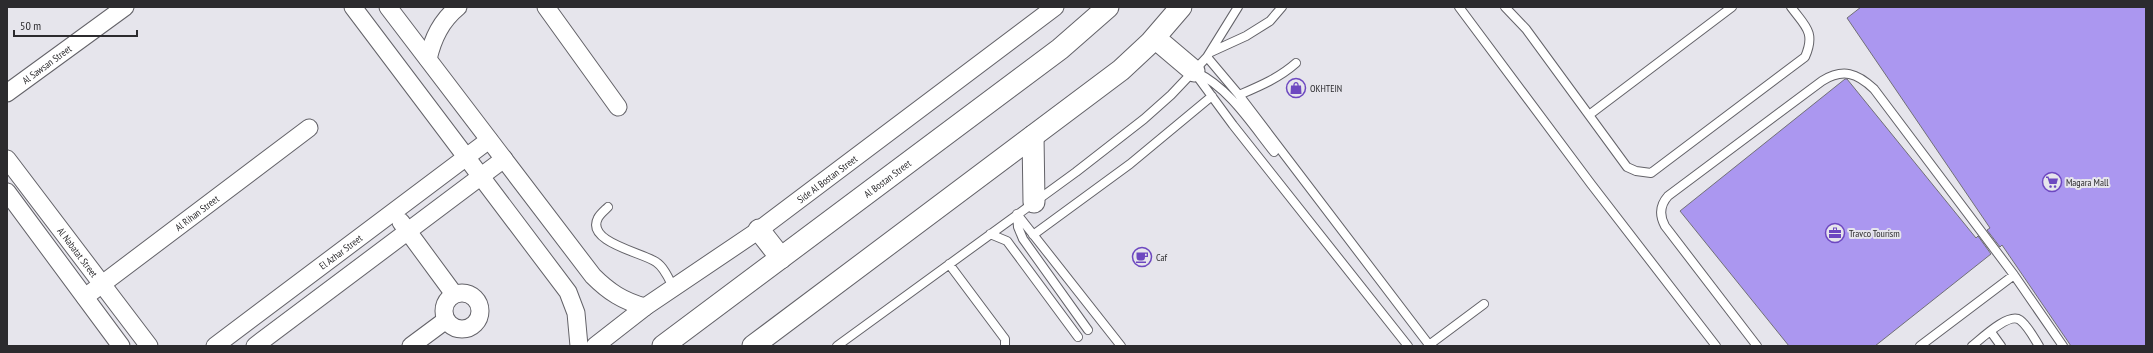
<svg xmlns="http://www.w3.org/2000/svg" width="2153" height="353" viewBox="0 0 2153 353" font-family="'PT Sans Narrow',sans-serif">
<rect width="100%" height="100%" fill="#e6e5ec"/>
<path fill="#ab97f0" stroke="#717076" d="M1861,7H2146V346H2071L2002,245L2000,247L1987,230L1990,228L1847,18Z
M1845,79H1847L1976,238L1978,236L1991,254L1875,346H1789L1680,211Z"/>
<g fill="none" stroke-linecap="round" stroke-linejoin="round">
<defs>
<path id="service" d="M1459,7L1591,184L1716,346
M1505,7L1526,29L1627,167L1636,171L1651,173L1805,57C1816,32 1805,26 1791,7
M1211,52L1246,36L1270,21L1282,7
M1207,57L1239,95L1430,346
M1194,72L1233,125L1408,346
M1196,72C1229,88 1251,123 1274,152
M1239,95C1260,86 1279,78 1296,63
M1589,115L1732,7
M608,207C605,210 600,214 598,218C585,242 644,253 656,262C664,267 669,279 673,287
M1017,214L1121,346
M1017,214L1018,227L1023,239L1088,330
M990,234L1007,241L1078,337
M1033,235L1130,164L1212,96
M949,264L1005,339V346
M1991,332L2001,346
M1429,345L1484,304
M837,346L1076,172L1144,119L1171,95L1207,57L1238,7
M1757,346L1665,226C1659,215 1660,205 1668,196L1822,81C1843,68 1857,73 1874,89L2014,275L2063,346
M1920,346L2014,275
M1972,346C1982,338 2009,312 2020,320C2028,326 2034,338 2039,346"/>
<g id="minor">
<path d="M353,7L568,292L576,313L579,346"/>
<path d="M388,7L593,276C609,292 623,301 645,307"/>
<path d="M546,7L618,107"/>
<path d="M428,59C433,38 441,21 458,7"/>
<path id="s1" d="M7,93L125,7"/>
<path id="s2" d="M7,159L149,346"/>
<path d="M7,192L121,346"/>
<path d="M401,222L454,294"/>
<circle cx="462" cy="311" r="18"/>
<path id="s3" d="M85,297L309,128"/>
<path id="s4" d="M215,346L489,140"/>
<path d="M255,346L504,159"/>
<path d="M411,346L446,320"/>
<path id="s5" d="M595,346L645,307L759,230L1055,7"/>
</g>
<g id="tertiary">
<path d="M1155,38L1194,71"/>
<path d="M1033,136L1034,202"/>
<path d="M759,230L781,258"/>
<path id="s6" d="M663,346L1060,49L1108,7"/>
<path d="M753,346L1121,70L1150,43L1181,7"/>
</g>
</defs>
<use href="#service" stroke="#636268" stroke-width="10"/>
<use href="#minor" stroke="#636268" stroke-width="19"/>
<use href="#tertiary" stroke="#636268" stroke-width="23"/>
<use href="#service" stroke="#fff" stroke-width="8"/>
<use href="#minor" stroke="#fff" stroke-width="17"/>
<use href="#tertiary" stroke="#fff" stroke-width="21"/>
</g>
<defs>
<symbol id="shop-ring" viewBox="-11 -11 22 22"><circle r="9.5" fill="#e6e5ec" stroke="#6d48c0" stroke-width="1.5"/><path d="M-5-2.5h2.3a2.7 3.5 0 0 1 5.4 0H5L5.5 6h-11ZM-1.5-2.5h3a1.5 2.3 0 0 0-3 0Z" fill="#6d48c0"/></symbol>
<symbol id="supermarket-ring" viewBox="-11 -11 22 22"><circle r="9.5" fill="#e6e5ec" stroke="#6d48c0" stroke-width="1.5"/><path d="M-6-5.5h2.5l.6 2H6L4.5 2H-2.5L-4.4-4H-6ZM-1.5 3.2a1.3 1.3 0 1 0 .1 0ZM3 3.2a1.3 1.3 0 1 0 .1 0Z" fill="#6d48c0"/></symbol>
<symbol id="office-ring" viewBox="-11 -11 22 22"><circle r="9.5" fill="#e6e5ec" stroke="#6d48c0" stroke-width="1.5"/><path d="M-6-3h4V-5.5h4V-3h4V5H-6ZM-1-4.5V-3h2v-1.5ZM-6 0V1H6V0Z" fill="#6d48c0"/></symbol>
<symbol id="cafe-ring" viewBox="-11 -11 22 22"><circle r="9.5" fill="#e6e5ec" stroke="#6d48c0" stroke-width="1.5"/><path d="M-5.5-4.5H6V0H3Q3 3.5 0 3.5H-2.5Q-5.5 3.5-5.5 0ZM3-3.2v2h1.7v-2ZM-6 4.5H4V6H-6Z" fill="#6d48c0"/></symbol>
</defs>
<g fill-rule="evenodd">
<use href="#shop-ring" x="1285" y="77" width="22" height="22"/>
<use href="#supermarket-ring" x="2041" y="171" width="22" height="22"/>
<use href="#office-ring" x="1824" y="222" width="22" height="22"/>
<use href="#cafe-ring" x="1131" y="246" width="22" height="22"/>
</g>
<g text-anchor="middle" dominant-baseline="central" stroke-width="4" stroke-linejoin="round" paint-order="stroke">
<g font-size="10" fill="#2c2b2e" stroke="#e6e5ec">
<text stroke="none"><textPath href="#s1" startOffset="49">Al Sawsan Street</textPath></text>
<text stroke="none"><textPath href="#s5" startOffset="286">Side Al Bostan Street</textPath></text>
<text stroke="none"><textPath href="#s6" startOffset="280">Al Bostan Street</textPath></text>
<text stroke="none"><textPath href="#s3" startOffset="140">Al Rihan Street</textPath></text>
<text stroke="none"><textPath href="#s4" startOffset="157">El Azhar Street</textPath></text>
<text stroke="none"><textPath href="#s2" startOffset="117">Al Nabatat Street</textPath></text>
</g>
<g font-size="10" fill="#2c2b2e" stroke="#e6e5ec" text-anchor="start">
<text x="1310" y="88">OKHTEIN</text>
<text x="2066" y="182">Magara Mall</text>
<text x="1849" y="233">Travco Tourism</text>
<text x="1156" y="257">Caf</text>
</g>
</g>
<rect width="2153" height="353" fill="none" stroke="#2c2b2e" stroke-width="16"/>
<path d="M14 30v6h123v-6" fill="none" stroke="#2c2b2e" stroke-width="2"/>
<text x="20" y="30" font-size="12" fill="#2c2b2e" stroke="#e6e5ec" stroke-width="3" paint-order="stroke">50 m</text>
</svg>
